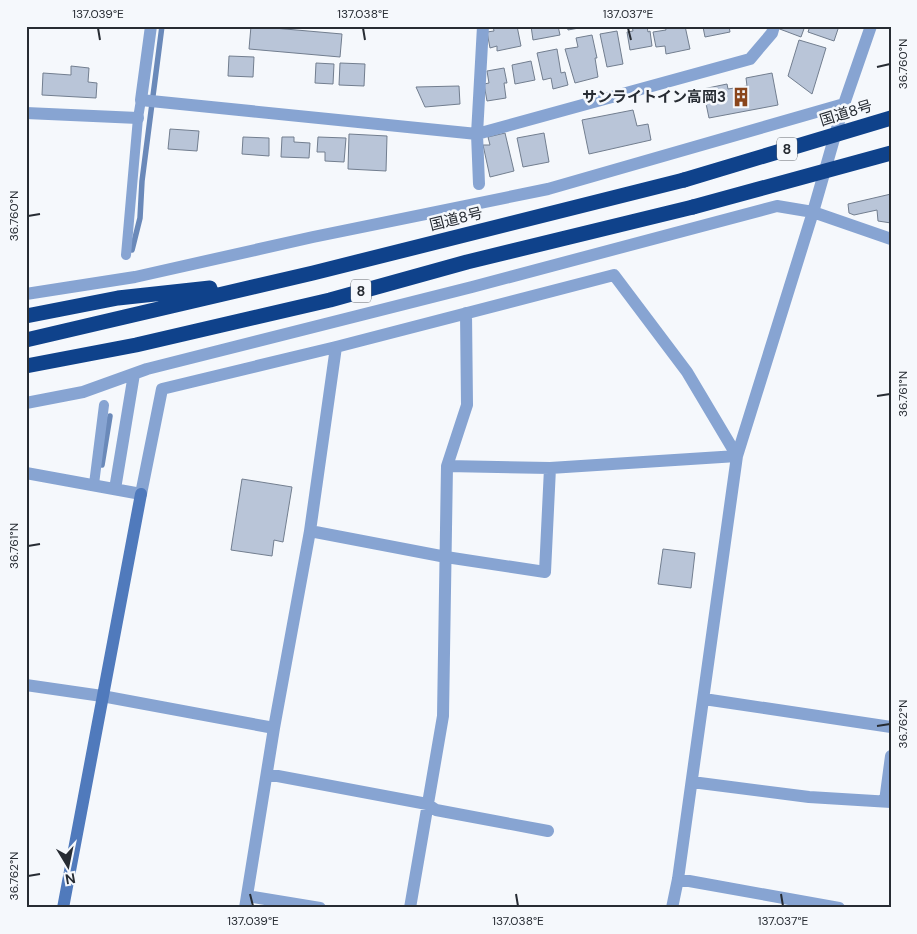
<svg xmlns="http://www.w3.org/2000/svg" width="917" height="934" viewBox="0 0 917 934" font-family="'DM Sans','Noto Sans JP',sans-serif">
<rect width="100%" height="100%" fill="#f5f8fc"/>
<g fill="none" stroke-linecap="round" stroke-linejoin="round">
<path stroke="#6a89b9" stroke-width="5.5" d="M132,250L140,218L142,181L162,26
M102,465L110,416"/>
</g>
<path fill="#b9c5d8" stroke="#727e8f" d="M251,26L342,34L340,57L249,49Z
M493,26H517L521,46L497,51V46L490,48L487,32L494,31Z
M531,26H558L560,35L533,40Z
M567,26H590L568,30Z
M632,26H647L648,32L650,31L652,46L630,50L627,32L633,31Z
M665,26H685L690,49L666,54L665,46L656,47L653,32L666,30Z
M695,26H729L730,32L705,37L703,27L695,28Z
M778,26H805L801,37L777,28Z
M810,26H839L834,41L808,32Z
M617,31L623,64L607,67L600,34Z
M592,35L597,58H595L598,77L575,83L565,49L578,47L576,38Z
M799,40L826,48L812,94L788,76Z
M557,49L561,73L565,72L568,85L553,89L551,78L543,80L537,53Z
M229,56L254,57L253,77L228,76Z
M531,61L535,80L515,84L512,65Z
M316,63L334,64L333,84L315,83Z
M340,63L365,64L364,86L339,85Z
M71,66L89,68L88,82L97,83L96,98L42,95L43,73L71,75Z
M504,68L507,83H504L506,98L487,101L484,84L489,83L487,71Z
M772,73L778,105L709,118L703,89L727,84L728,89L747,86L746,78Z
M459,86L460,104L425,107L416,87Z
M633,110L637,126L648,124L651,140L589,154L582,120Z
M170,129L199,131L197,151L168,149Z
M505,133L514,171L490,177L483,145H490L488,137Z
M544,133L549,162L523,167L517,138Z
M349,134L387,136L386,171L348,169Z
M243,137L269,138V156L242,154Z
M282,137H294V142L310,143L309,158L281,157Z
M318,137L346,138L344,162L325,161V152H317Z
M891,194V223L878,221L877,210L854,215L849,213L848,204Z
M242,479L292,487L283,542L274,540L272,556L231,550Z
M663,549L695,553L691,588L658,584Z"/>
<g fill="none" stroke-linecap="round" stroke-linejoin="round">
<path stroke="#87a4d2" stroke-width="10" d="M126,255L138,118L141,100
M94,484L104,405"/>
<path stroke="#87a4d2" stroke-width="12" d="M151,26L141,100L477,134L750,59L772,33L774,26
M26,113L138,118
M479,184L477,134L483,26
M26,294L135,277L313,237L548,189L844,104
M26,403L83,392L147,369L472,287L777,206L813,212L891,239
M447,466L550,468L737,456
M26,473L141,494L162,389L336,347L614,275L687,372L737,456
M115,489L134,374
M310,531L446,557L545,572L550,468
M26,685L102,696L274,728
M704,699L891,727
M267,774L427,804L436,810L548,831
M692,782L809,797L891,802
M885,801L891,756
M678,879L839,908
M247,896L320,908
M245,908L274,728L310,531L336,347
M410,908L443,716L447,466L467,405L466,313
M672,908L678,879L737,456L813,212L844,104L871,26"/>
<path stroke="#507abc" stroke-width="12" d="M63,908L141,494"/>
<path stroke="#0f428b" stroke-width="15" d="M26,316L118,298L210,288
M26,340L313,273L684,180
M26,366L136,345L330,300L467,262L693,207"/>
<path stroke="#0f428b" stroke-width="15" d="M684,180L891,118
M693,207L891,153"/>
</g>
<path fill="none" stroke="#272c33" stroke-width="2" d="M98,28L100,40M363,28L365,40M628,28L631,40M877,67L890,64M28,216L40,214M877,396L890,394M28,546L40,544M877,726L890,724M28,876L40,874M250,894L253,906M516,894L518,906M781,894L783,906"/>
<defs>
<symbol id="building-bare" viewBox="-9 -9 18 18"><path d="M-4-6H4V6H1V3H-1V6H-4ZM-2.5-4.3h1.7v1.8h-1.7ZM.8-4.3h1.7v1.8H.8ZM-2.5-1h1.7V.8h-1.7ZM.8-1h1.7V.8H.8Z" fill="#8a451b" stroke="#f5f8fc" stroke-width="2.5" paint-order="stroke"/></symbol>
</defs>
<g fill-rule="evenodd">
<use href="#building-bare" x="727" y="83" width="28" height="28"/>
</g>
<g text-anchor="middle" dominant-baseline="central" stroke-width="5" stroke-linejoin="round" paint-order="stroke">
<g fill="#f5f8fc" stroke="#65696f" stroke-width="1">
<rect x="777" y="137.5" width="20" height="23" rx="4"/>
<rect x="351" y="279.5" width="20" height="23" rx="4"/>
</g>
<g font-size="14" font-weight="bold" fill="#272c33">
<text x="787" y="149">8</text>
<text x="361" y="291">8</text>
</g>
<g font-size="15" font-weight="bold" fill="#272c33" stroke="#f5f8fc" text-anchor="end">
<text x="726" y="97">サンライトイン高岡3</text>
</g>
<g font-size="15" fill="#272c33" stroke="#f5f8fc">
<text transform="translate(846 113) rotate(-17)">国道8号</text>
<text transform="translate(456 219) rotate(-14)">国道8号</text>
</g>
</g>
<rect width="917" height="934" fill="none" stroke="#f5f8fc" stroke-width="55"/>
<g transform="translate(68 866) rotate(170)" stroke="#f5f8fc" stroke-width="4" paint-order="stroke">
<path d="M0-4L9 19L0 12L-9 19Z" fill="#272c33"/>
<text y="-8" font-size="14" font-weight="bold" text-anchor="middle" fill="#272c33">N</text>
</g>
<rect x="28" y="28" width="862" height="878" fill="none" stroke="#272c33" stroke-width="2"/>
<g font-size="12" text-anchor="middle" fill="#272c33">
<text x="98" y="18">137.039°E</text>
<text x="363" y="18">137.038°E</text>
<text x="628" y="18">137.037°E</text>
<text transform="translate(903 64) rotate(-90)" y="4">36.760°N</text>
<text transform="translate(14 216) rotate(-90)" y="4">36.760°N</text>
<text transform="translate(903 394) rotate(-90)" y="4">36.761°N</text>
<text transform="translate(14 546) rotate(-90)" y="4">36.761°N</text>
<text transform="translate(903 724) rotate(-90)" y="4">36.762°N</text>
<text transform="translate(14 876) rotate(-90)" y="4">36.762°N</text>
<text x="253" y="925">137.039°E</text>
<text x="518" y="925">137.038°E</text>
<text x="783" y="925">137.037°E</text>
</g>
</svg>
